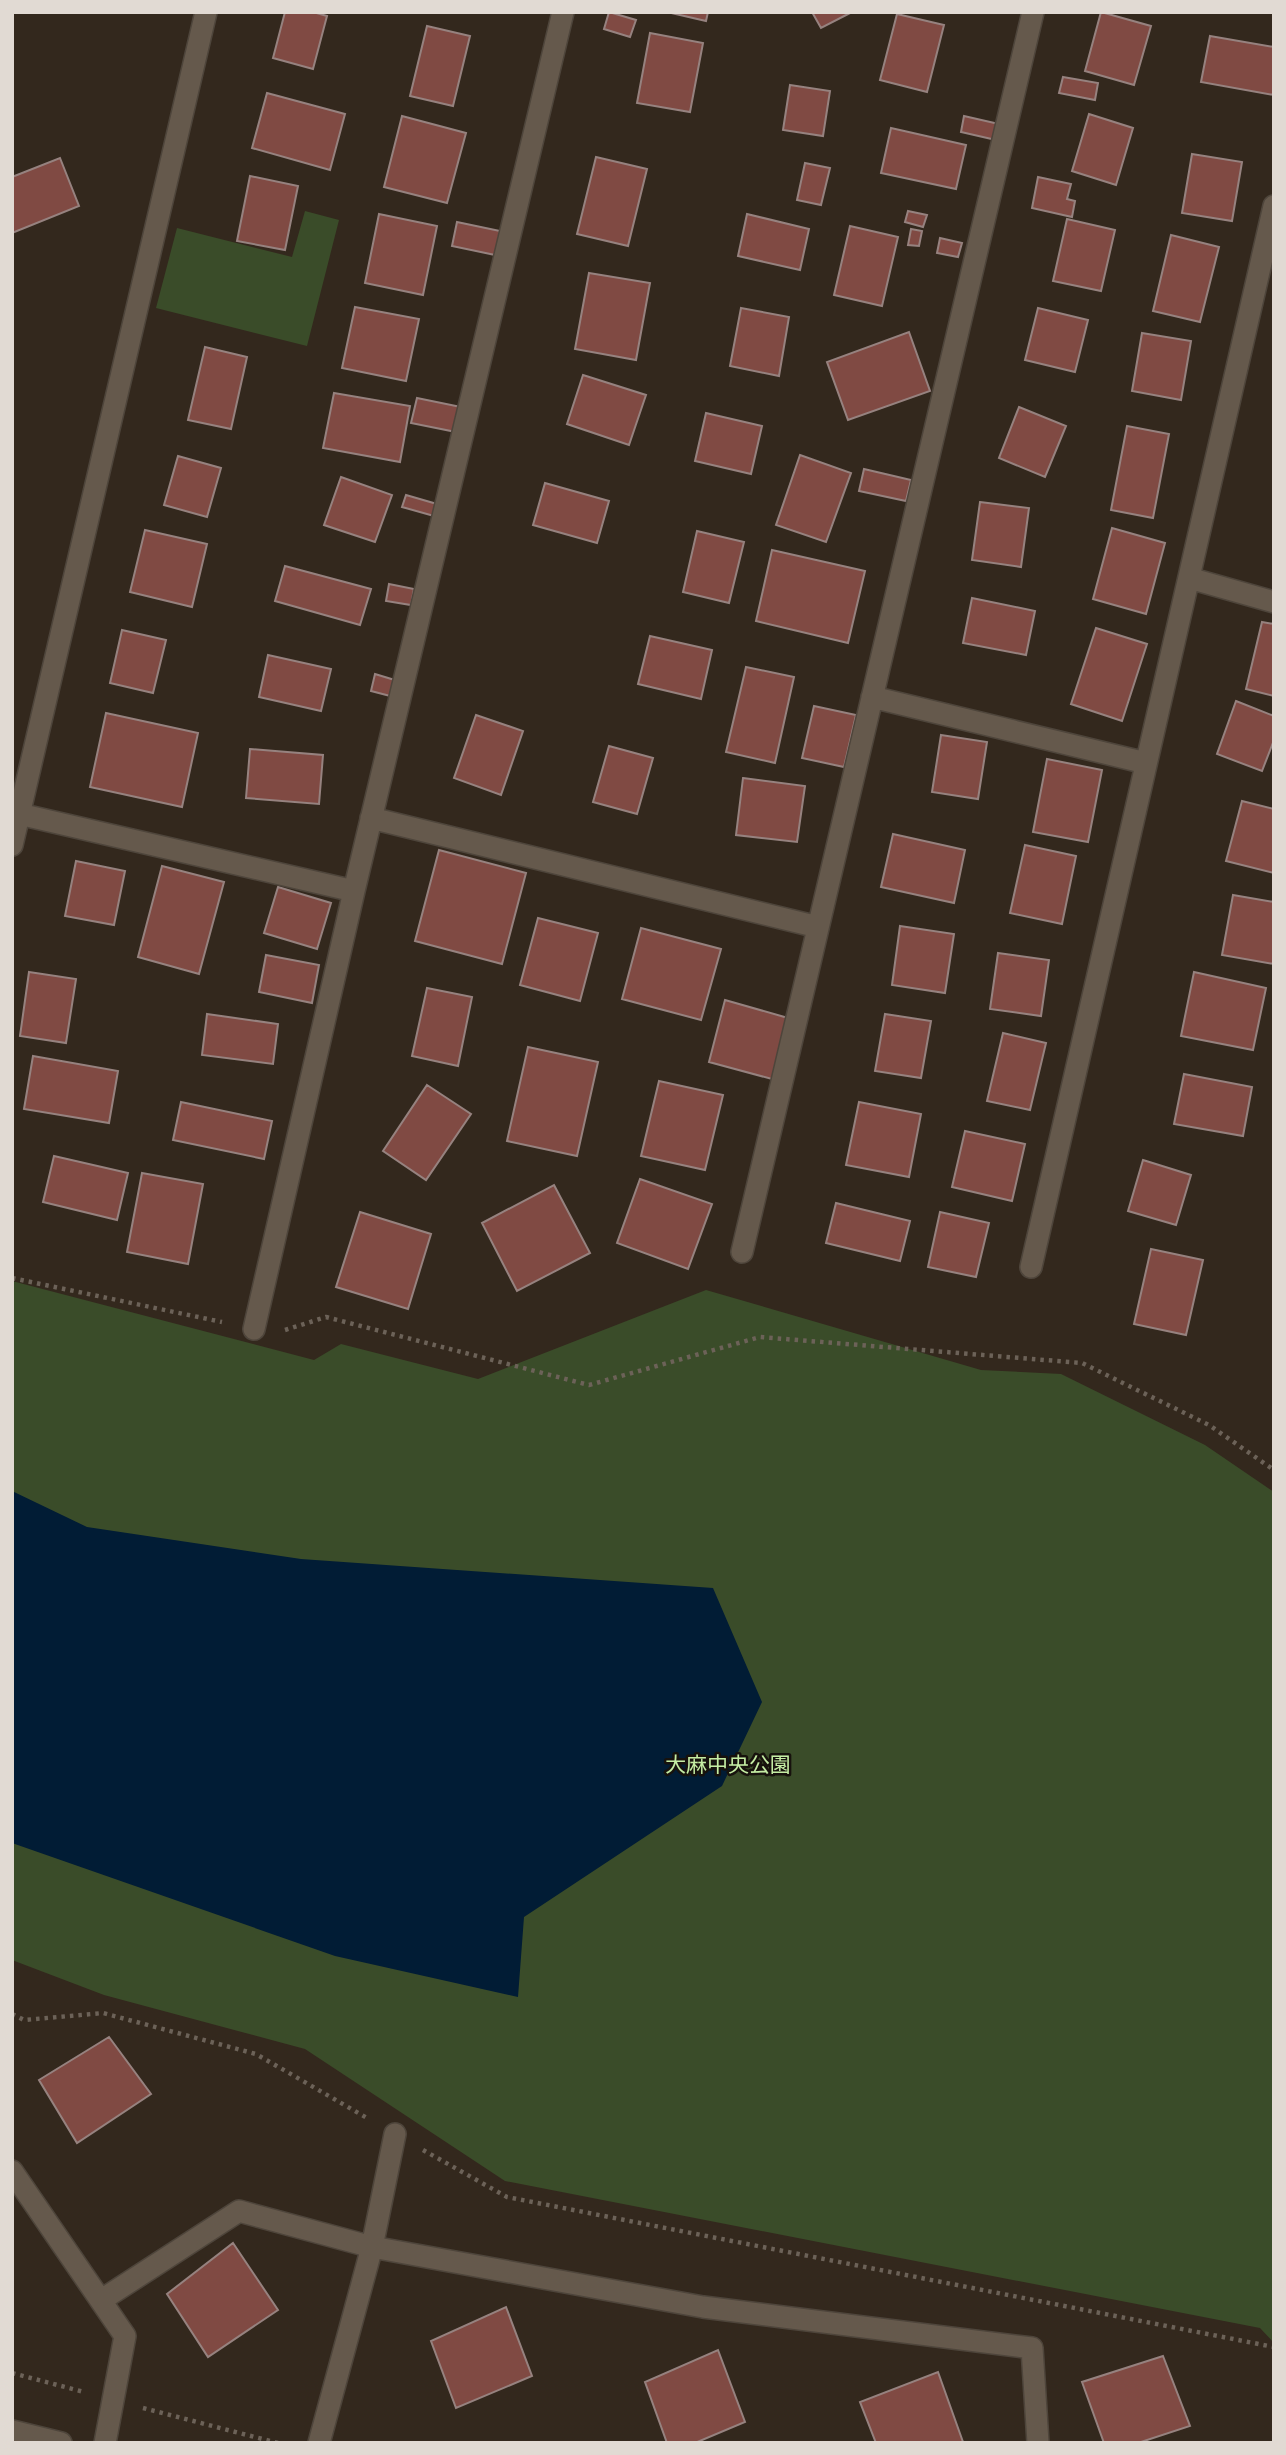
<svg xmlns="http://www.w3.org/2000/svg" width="1286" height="2455" viewBox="0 0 1286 2455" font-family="'Varela Round','Noto Sans JP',sans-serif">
<rect width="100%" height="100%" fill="#33281d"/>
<path fill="#3a4c29" d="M305,211L339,220L307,346L156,308L177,228L292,257Z
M12,1281L314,1360L341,1344L478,1379L706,1290L981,1370L1061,1374L1205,1445L1274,1492V2343L1260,2328L505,2181L305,2049L104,1995L12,1960Z"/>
<path fill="#011c35" d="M12,1491L87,1527L301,1559L713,1588L762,1702L722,1786L524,1917L518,1997L335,1956L12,1843Z"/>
<path fill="#804a43" stroke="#96827f" stroke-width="2" d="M285,12H313L327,16L313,69L273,58Z
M609,12L636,20L630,37L604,29Z
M667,12H708L706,21Z
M812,12H852L821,28Z
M1101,12L1151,26L1134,85L1085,71Z
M897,14L944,25L927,92L880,80Z
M427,26L470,36L453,106L410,96Z
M650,33L703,43L690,112L637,103Z
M1210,36L1274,47V95L1201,82Z
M1063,77L1098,83L1095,100L1059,93Z
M790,85L830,91L823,136L783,130Z
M267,93L345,114L330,170L252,148Z
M1089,114L1133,128L1116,185L1072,171Z
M402,116L466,133L447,203L384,187Z
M964,116L999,124L996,140L961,132Z
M891,128L966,145L956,189L881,173Z
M1192,154L1242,162L1232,221L1182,213Z
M596,157L647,169L628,246L577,234Z
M60,158L79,206L12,233V177Z
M805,163L830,168L821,205L797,200Z
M250,176L298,186L285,250L237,241Z
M1038,177L1071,184L1067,199L1075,201L1072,217L1032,208Z
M908,211L927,215L923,227L905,222Z
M379,214L437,226L423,295L365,283Z
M747,214L809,229L800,270L738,256Z
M1067,219L1115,230L1101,291L1053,281Z
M457,222L500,231L495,255L452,246Z
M850,226L898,237L882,306L834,295Z
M911,229L922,231L919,246L908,245Z
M1171,235L1219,247L1200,322L1153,311Z
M940,238L962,243L958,257L937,253Z
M589,273L650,283L636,360L575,349Z
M355,307L419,319L406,381L342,368Z
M741,308L789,317L779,376L730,366Z
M1038,308L1088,320L1075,372L1025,360Z
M909,332L930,391L848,420L827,362Z
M1142,333L1191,341L1181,400L1132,391Z
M205,347L247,357L231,429L188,420Z
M583,375L646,395L629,445L567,424Z
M334,393L410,406L400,462L323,448Z
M417,398L461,407L456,432L411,423Z
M1019,407L1066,426L1045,477L999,458Z
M706,413L762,426L751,474L695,461Z
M1127,426L1169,434L1153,518L1111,510Z
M800,455L851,473L826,542L776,525Z
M178,456L221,468L207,517L164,505Z
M864,469L911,480L906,501L859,491Z
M341,477L392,495L375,542L324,525Z
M545,483L609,501L597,543L533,525Z
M406,495L437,504L434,516L402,507Z
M980,502L1029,508L1021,567L972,560Z
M1112,528L1165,543L1146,614L1093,599Z
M145,530L207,544L192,607L130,592Z
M697,531L744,542L729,603L683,592Z
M772,550L865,571L848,643L756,621Z
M285,566L371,589L360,625L275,601Z
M389,584L414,589L411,605L386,601Z
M972,598L1035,611L1026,655L963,643Z
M1262,622L1274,624V696L1246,689Z
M1096,628L1147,644L1122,721L1071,704Z
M122,630L166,640L153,693L110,683Z
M650,636L712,650L701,699L638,684Z
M268,655L331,669L321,711L259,697Z
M746,667L794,677L775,763L726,752Z
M375,674L398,681L394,697L371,691Z
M1236,701L1274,716V740L1262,771L1217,754Z
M814,706L856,715L844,767L802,758Z
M106,713L198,733L182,807L90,787Z
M476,715L523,731L501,795L454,778Z
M941,735L987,742L978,799L932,792Z
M609,746L653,758L637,814L593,802Z
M250,749L323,755L319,804L246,798Z
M1047,759L1102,770L1088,842L1033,832Z
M743,778L805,786L797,842L736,835Z
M1242,801L1274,809V873L1226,861Z
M893,834L965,850L954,903L881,887Z
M1025,845L1076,856L1062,924L1010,913Z
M439,850L526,873L502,964L415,941Z
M76,861L125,871L114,925L65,916Z
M162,866L224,882L199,974L138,957Z
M278,887L331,903L317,949L264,933Z
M1233,895L1274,902V964L1222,955Z
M538,918L598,933L580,1001L520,985Z
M900,926L954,934L945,993L892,985Z
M641,928L721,949L701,1020L622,999Z
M998,953L1049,960L1041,1016L990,1009Z
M266,955L319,965L312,1003L259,992Z
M29,972L76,979L66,1043L20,1036Z
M1194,972L1266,988L1253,1050L1181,1036Z
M427,988L472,997L458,1066L412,1056Z
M725,1000L788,1018L772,1079L709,1062Z
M207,1014L278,1024L273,1064L202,1055Z
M885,1014L931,1021L921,1078L875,1071Z
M1003,1033L1046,1043L1030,1110L987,1101Z
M528,1047L598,1062L577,1156L507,1141Z
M33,1056L118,1071L109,1123L24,1109Z
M1184,1074L1252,1087L1243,1136L1174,1124Z
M659,1081L723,1095L705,1170L641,1156Z
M427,1085L471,1114L426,1180L383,1151Z
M181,1102L272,1121L264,1159L173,1140Z
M859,1102L921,1114L909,1177L846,1165Z
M965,1131L1025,1144L1012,1201L952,1187Z
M54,1156L128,1173L117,1220L43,1202Z
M1143,1160L1191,1175L1176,1225L1128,1211Z
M142,1173L203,1184L188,1264L127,1252Z
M640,1179L712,1204L688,1269L617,1243Z
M554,1185L590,1253L517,1291L482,1223Z
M836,1203L910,1221L900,1261L826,1243Z
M360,1212L431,1234L408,1309L336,1287Z
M940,1212L989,1223L976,1277L928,1267Z
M1151,1249L1203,1260L1186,1335L1134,1324Z
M109,2037L151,2094L77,2143L39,2080Z
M233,2243L278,2310L208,2357L167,2294Z
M506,2307L532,2376L456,2408L431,2341Z
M718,2350L745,2422L695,2443H667L645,2382Z
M1163,2356L1190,2426L1138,2443H1104L1082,2382Z
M938,2372L963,2442L876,2443L860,2402Z"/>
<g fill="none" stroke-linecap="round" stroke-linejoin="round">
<defs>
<path id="minor" d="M1189,578L1274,602
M872,697L1146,763
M19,814L354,891
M371,818L818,927
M12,845L206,12
M742,1252L1033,12
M1031,1267L1274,206
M254,1329L354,891L563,12
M12,2171L125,2336L105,2443
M103,2299L239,2211L372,2247L703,2307L1032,2348L1038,2443
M12,2431L61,2443
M319,2443L372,2247L395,2134"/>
</defs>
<use href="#minor" stroke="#4e453b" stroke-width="24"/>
<path stroke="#6c6258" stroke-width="4.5" stroke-dasharray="3.5 5" stroke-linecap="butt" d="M12,1278L222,1322
M285,1330L326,1317L589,1385L760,1337L1082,1363L1209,1425L1274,1470
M12,2014L24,2020L103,2013L256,2054L367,2118
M423,2150L507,2197L1274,2347
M12,2373L84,2392
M143,2408L278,2443"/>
<use href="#minor" stroke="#65594c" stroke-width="21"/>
</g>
<g text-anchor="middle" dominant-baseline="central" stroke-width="5" stroke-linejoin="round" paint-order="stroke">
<g font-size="21" fill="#c5eda4" stroke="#17120d">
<text x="728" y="1765">大麻中央公園</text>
</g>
</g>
<rect width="1286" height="2455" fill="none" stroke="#e1dad3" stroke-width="28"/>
</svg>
